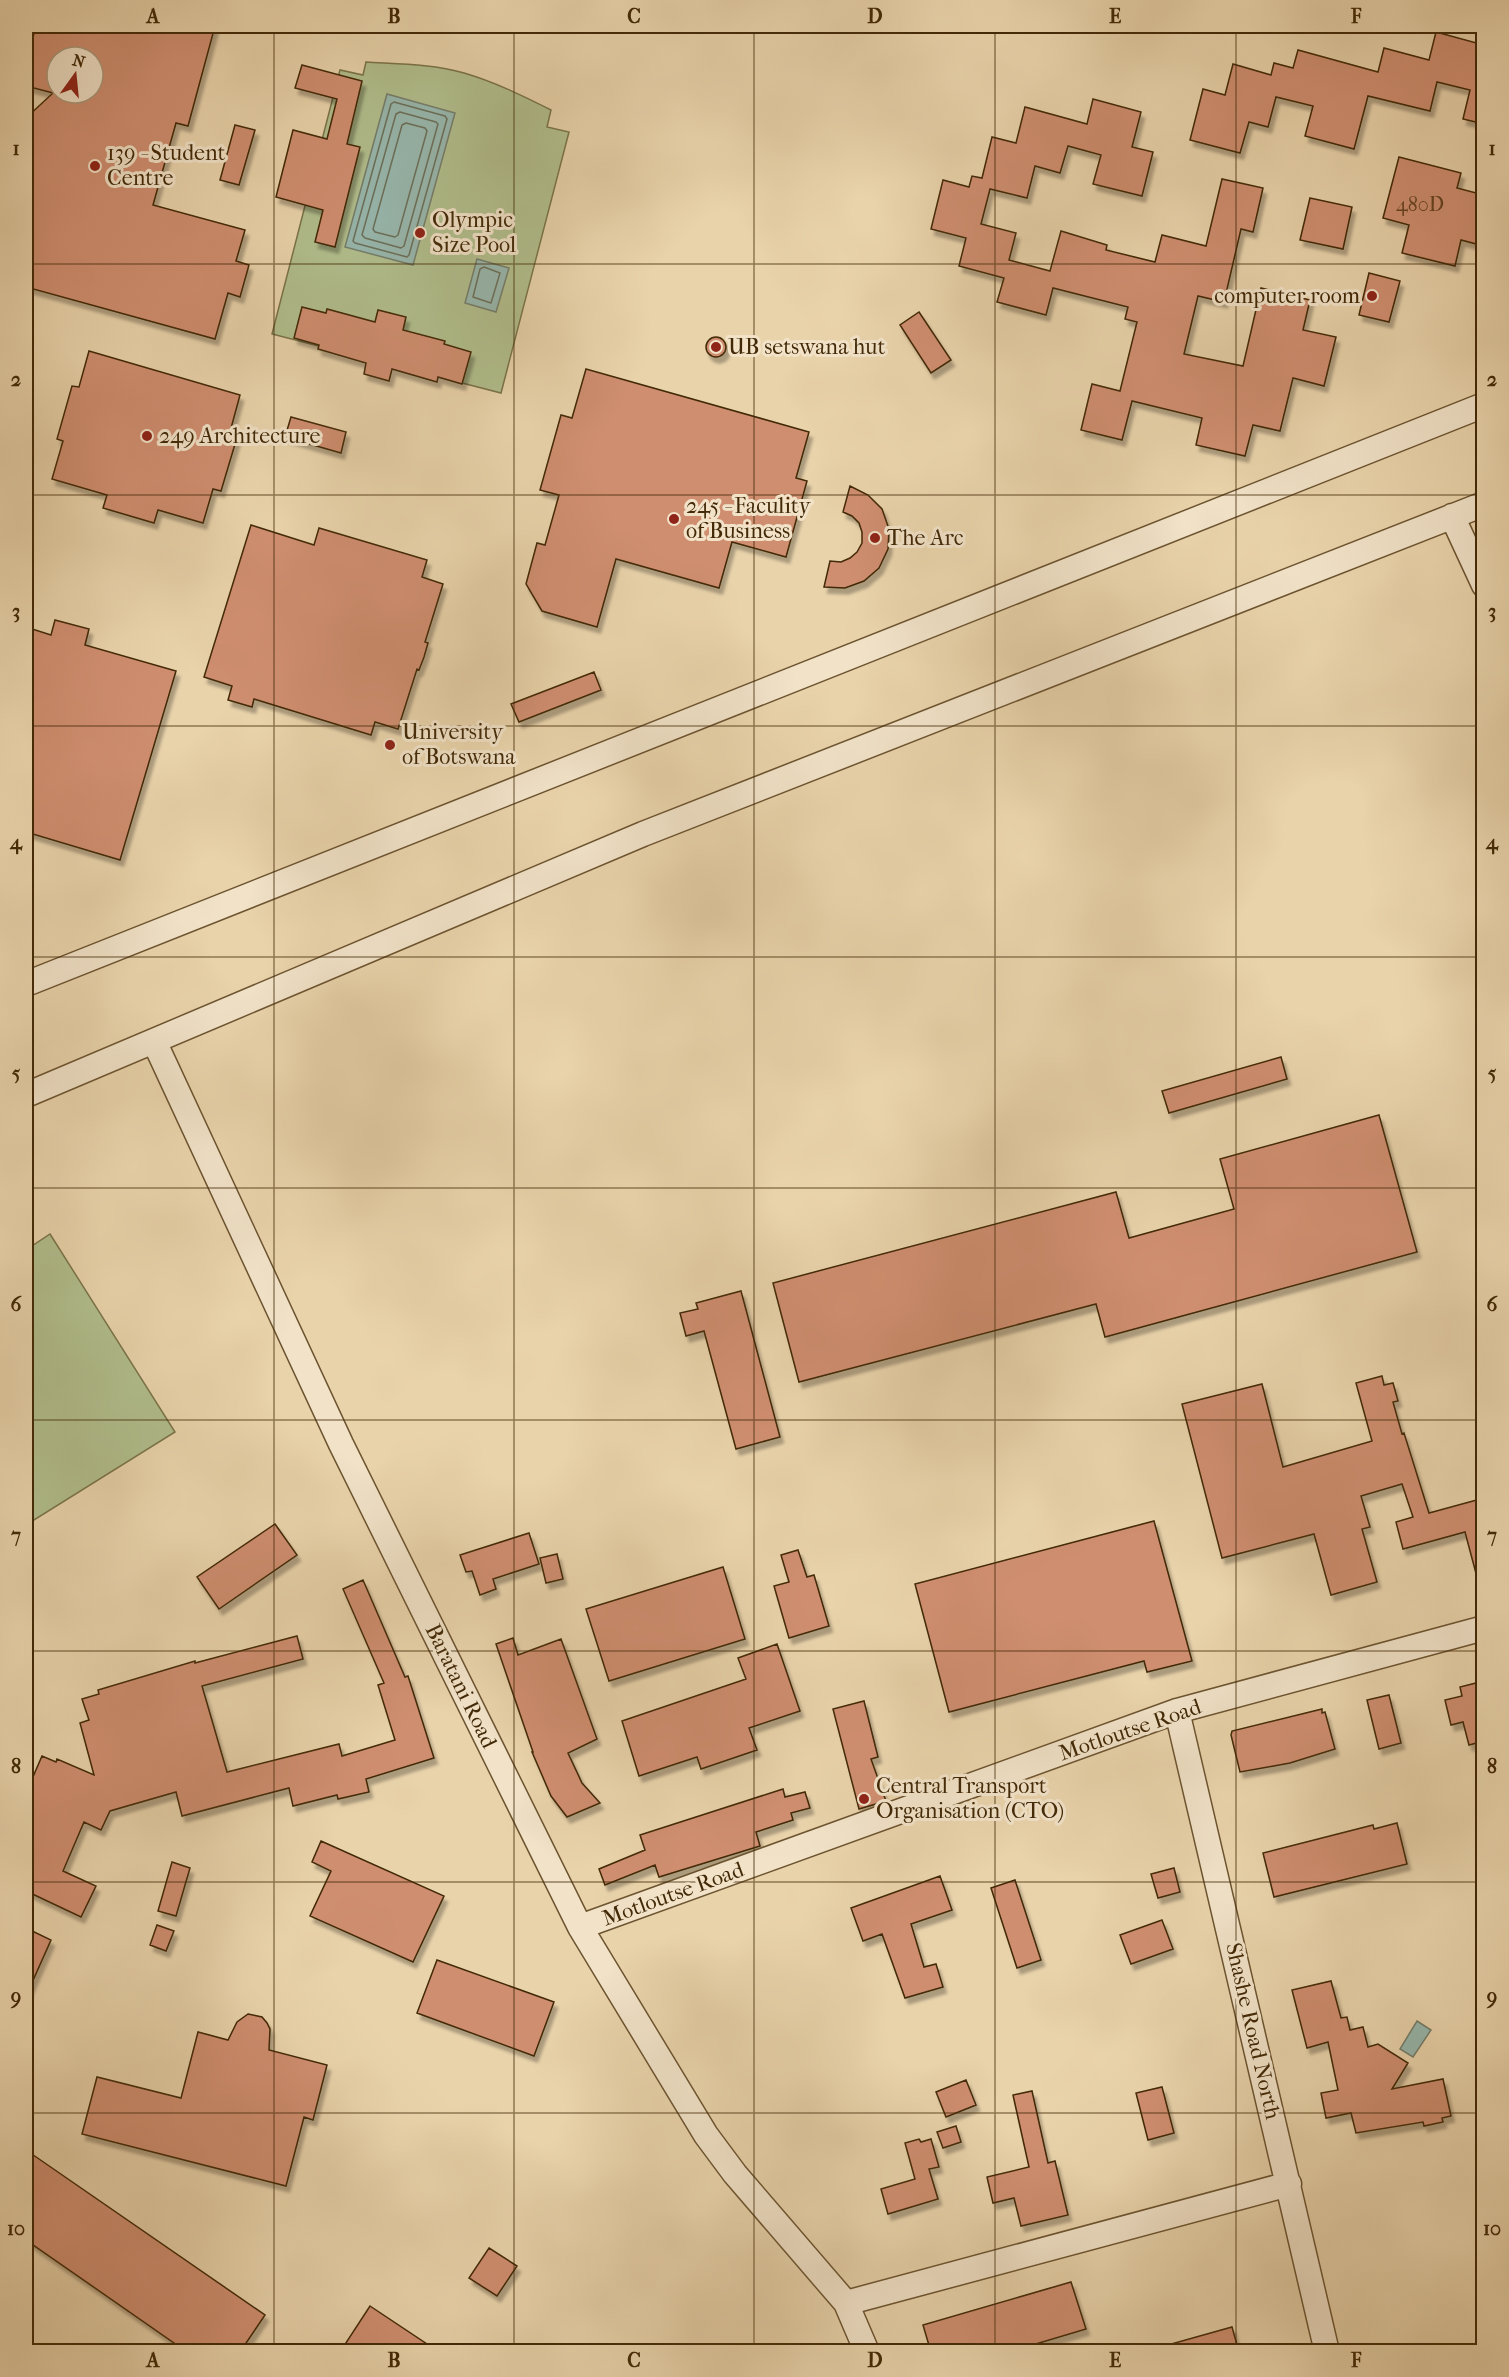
<svg xmlns="http://www.w3.org/2000/svg" width="1509" height="2377" viewBox="0 0 1509 2377" font-family="'IM FELL French Canon',serif">
<defs>
<filter id="shadow"><feDropShadow dx="3.5" dy="6" stdDeviation="1.5" flood-color="#0004"/></filter>
</defs>
<rect width="100%" height="100%" fill="#e9d3ab"/>
<filter id="stains"><feTurbulence type="fractalNoise" baseFrequency=".00333" numOctaves="4"/><feColorMatrix values="0 0 0 0 .2 0 0 0 0 .09 0 0 0 0 .02 0 0 0 .5 -.17"/></filter>
<radialGradient id="worn" r=".72"><stop offset=".6" stop-color="#630" stop-opacity="0"/><stop offset="1" stop-color="#630" stop-opacity=".3"/></radialGradient>
<path fill="#b1be8d" stroke="#7a744a" stroke-width="1.5" d="M366,62C398,64 433,64 464,73C495,82 523,96 551,110L547,127L569,132L501,393L272,334L340,70L363,75Z
M50,1234L175,1432L26,1525V1250Z"/>
<path fill="#97b7ad" stroke="#757e6b" stroke-width="1.5" d="M387,94L455,113L413,265L345,247Z
M477,259L509,268L496,312L465,303Z
M1417,2021L1431,2030L1413,2057L1400,2049Z"/>
<g fill="none" stroke-linecap="round" stroke-linejoin="round">
<path stroke="#6c705a" stroke-width="1.5" d="M394,102L445,116L447,119L409,255L407,257L355,243L353,241L391,104Z
M400,112L436,122L438,124L404,246L401,248L365,238L362,235L396,114Z
M406,123L425,128L427,131L398,235L395,237L375,232L373,229L402,125Z
M484,267L500,273L491,303L473,297L480,269Z"/>
</g>
<path fill="#cf8e70" stroke="#422907" stroke-width="1.5" fill-rule="evenodd" filter="url(#shadow)" d="M36,26H215L188,126L176,123L153,205L245,230L236,261L249,265L240,297L228,293L215,339L26,287V118L53,93L26,86V63ZM57,57H93V93H57Z
M1436,32L1484,45V124L1463,119L1470,90L1437,82L1430,111L1368,96L1354,149L1305,136L1313,106L1276,97L1268,127L1249,122L1240,153L1190,140L1203,89L1225,95L1233,64L1271,75L1274,63L1293,68L1298,50L1378,72L1384,48L1429,60Z
M302,65L362,81L347,144L360,147L335,247L315,242L323,210L276,197L293,130L327,139L337,99L295,88Z
M1093,99L1141,112L1132,147L1153,152L1142,196L1093,184L1101,155L1068,146L1060,173L1035,166L1027,198L990,189L981,224L1016,233L1009,260L1050,271L1061,231L1107,245L1106,250L1155,262L1162,235L1206,246L1222,179L1263,188L1253,232L1241,229L1224,302L1198,296L1184,354L1243,366L1261,288L1310,300L1303,330L1336,337L1324,386L1293,378L1280,431L1253,425L1245,456L1196,445L1202,418L1132,401L1122,440L1081,430L1092,384L1120,391L1137,322L1125,319L1128,307L1053,288L1046,315L997,302L1004,278L959,266L966,238L931,229L943,180L969,187L972,176L982,178L992,137L1016,143L1025,107L1087,124Z
M235,125L255,130L239,185L220,180Z
M1399,157L1461,173L1457,188L1484,195V246L1461,240L1455,266L1402,253L1409,225L1383,218Z
M1310,198L1352,207L1343,249L1300,240Z
M1369,273L1400,281L1389,322L1359,315Z
M302,307L326,313L327,309L375,322L378,310L406,317L403,330L445,341L444,344L471,352L462,384L438,377L437,382L392,369L389,381L364,374L366,363L318,349L319,345L294,338Z
M919,312L951,360L931,373L900,325Z
M706 347a10 10 0 1 1 20 0a10 10 0 1 1-20 0Z
M89,351L240,395L230,432L238,434L221,491L213,489L203,523L158,510L154,523L103,508L107,495L52,479L63,441L57,439L72,386L79,387Z
M586,369L809,432L796,478L807,481L786,557L732,542L719,588L616,559L597,627L542,611L526,584L537,543L545,545L559,495L540,490L561,415L572,418Z
M291,417L346,432L341,453L285,437Z
M850,486L868,495L882,509L889,529L888,549L879,568L864,581L845,588L824,587L830,561L841,562L850,558L857,552L862,543V532L859,523L852,516L843,512Z
M251,525L314,545L319,528L427,560L422,577L443,584L425,642L428,643L424,657L419,670L417,669L398,729L375,722L371,735L254,699L252,707L228,700L232,686L204,677Z
M55,620L89,629L85,645L176,671L120,860L26,832V627L51,635Z
M594,672L601,690L519,722L511,704Z
M1281,1057L1287,1079L1169,1113L1162,1091Z
M1379,1115L1417,1252L1105,1337L1096,1304L799,1382L773,1283L1116,1192L1129,1238L1234,1209L1220,1159Z
M741,1291L780,1437L736,1449L704,1331L686,1336L680,1313L698,1309L696,1303Z
M1382,1376L1384,1385L1393,1383L1398,1401L1393,1402L1402,1434L1404,1433L1429,1513L1484,1498V1580L1478,1581L1465,1532L1403,1549L1396,1522L1413,1517L1402,1484L1361,1496L1370,1527L1362,1529L1377,1582L1331,1595L1314,1534L1222,1558L1182,1404L1262,1384L1283,1467L1372,1441L1356,1383Z
M1154,1521L1192,1661L1147,1672L1144,1661L949,1712L915,1584Z
M275,1524L297,1555L219,1609L197,1577Z
M529,1533L539,1564L493,1579L496,1589L480,1595L472,1571L466,1572L460,1555Z
M798,1550L807,1577L814,1575L829,1626L789,1638L774,1586L789,1582L781,1555Z
M557,1554L563,1579L546,1583L540,1558Z
M723,1567L745,1639L609,1681L586,1609Z
M363,1580L405,1677L408,1676L434,1758L366,1779L369,1792L338,1799L337,1795L293,1806L289,1788L182,1816L176,1792L110,1811L101,1830L84,1822L63,1871L96,1886L81,1917L26,1891V1793L42,1756L56,1762L57,1759L94,1775L80,1723L89,1720L82,1699L99,1694L98,1690L195,1661V1663L297,1636L303,1659L202,1686L227,1772L339,1744L342,1756L395,1740L378,1685L384,1683L343,1589Z
M513,1638L518,1655L561,1639L597,1739L568,1753L582,1783L600,1803L567,1817L551,1796L532,1752H533L496,1644Z
M777,1644L800,1711L749,1728L757,1750L701,1769L697,1757L639,1776L622,1721L746,1679L738,1658Z
M1480,1682L1484,1694V1741L1469,1745L1463,1722L1451,1725L1445,1700L1462,1696L1460,1687Z
M1389,1695L1401,1743L1379,1749L1367,1700Z
M864,1701L878,1757L871,1759L886,1801L859,1809L833,1709Z
M1322,1709V1713L1325,1712L1335,1749L1290,1763L1240,1772L1231,1735L1232,1731Z
M783,1789L785,1797L805,1792L810,1808L791,1813L793,1820L756,1832L760,1846L659,1877L655,1865L605,1885L599,1869L645,1850L640,1835Z
M1397,1823L1407,1864L1274,1897L1263,1853L1373,1825L1374,1829Z
M321,1841L444,1896L413,1962L310,1916L331,1871L312,1862Z
M172,1862L190,1868L176,1916L158,1911Z
M1174,1868L1180,1892L1158,1898L1151,1874Z
M940,1876L952,1910L911,1924L924,1967L936,1964L943,1987L905,1998L882,1934L863,1941L851,1908Z
M1015,1880L1041,1960L1017,1968L991,1888Z
M1162,1920L1173,1949L1131,1964L1120,1935Z
M157,1925L174,1931L166,1951L150,1945Z
M26,1928L51,1940L26,1996Z
M437,1960L554,2002L534,2056L417,2013Z
M1331,1981L1341,2018L1347,2017L1350,2030L1363,2027L1368,2047L1378,2044L1408,2063L1392,2089L1443,2079L1451,2116L1442,2118L1443,2122L1424,2126L1423,2122L1356,2133L1351,2113L1326,2118L1321,2093L1338,2090L1328,2042L1307,2048L1292,1990Z
M248,2014L262,2017L267,2023L270,2029L269,2050L327,2065L313,2120L304,2117L286,2186L82,2134L97,2077L181,2098L198,2032L228,2040L237,2022Z
M966,2080L976,2105L946,2117L936,2092Z
M1162,2087L1174,2133L1148,2140L1136,2093Z
M1032,2091L1048,2163L1055,2161L1068,2215L1021,2226L1014,2198L993,2203L987,2177L1029,2167L1013,2095Z
M956,2126L961,2142L943,2148L937,2132Z
M919,2139L921,2142L931,2139L939,2167L929,2169L938,2199L888,2214L881,2189L915,2179L905,2143Z
M26,2150L265,2315L240,2352H187L26,2240Z
M489,2248L517,2266L497,2296L469,2278Z
M1071,2282L1086,2329L1009,2352H931L923,2325Z
M370,2306L439,2352H340Z
M1232,2327L1239,2352H1165L1164,2346Z"/>
<g fill="none" stroke-linecap="round" stroke-linejoin="round">
<defs>
<path id="street" d="M1452,516L1484,585
M26,984L1484,405
M154,1041L341,1444L580,1927L706,2135L735,2174L846,2303L867,2352
M26,1095L643,834L1484,504
M1177,1711L1327,2352
M580,1927L1177,1711L1484,1628
M846,2303L1289,2184"/>
</defs>
<use href="#street" stroke="#6c5430" stroke-width="27"/>
<use href="#street" stroke="#f1e2c8" stroke-width="24"/>
</g>
<path fill="none" stroke="#422907" stroke-width="1.5" stroke-opacity="0.55" d="M274,26V2352M514,26V2352M754,26V2352M995,26V2352M1236,26V2352M26,264H1484M26,495H1484M26,726H1484M26,957H1484M26,1188H1484M26,1420H1484M26,1651H1484M26,1882H1484M26,2113H1484"/>
<g fill="#8f2418" stroke="#f1e2c8" stroke-width="2">
<circle cx="95" cy="166" r="6"/>
<circle cx="420" cy="233" r="6"/>
<circle cx="1372" cy="296" r="6"/>
<circle cx="716" cy="347" r="6"/>
<circle cx="147" cy="436" r="6"/>
<circle cx="674" cy="519" r="6"/>
<circle cx="875" cy="538" r="6"/>
<circle cx="390" cy="745" r="6"/>
<circle cx="864" cy="1799" r="6"/>
</g>
<g text-anchor="middle" dominant-baseline="central" stroke-width="6" stroke-linejoin="round" paint-order="stroke">
<g font-size="20" fill="#654221">
<text x="1420" y="204">480D</text>
</g>
<g font-size="22" fill="#422907" stroke="#f1e2c8" text-anchor="start">
<text x="107" y="153">139 - Student<tspan x="107" dy="25">Centre</tspan></text>
<text x="432" y="220">Olympic<tspan x="432" dy="25">Size Pool</tspan></text>
<text x="1360" y="296" text-anchor="end">computer room</text>
<text x="728" y="347">UB setswana hut</text>
<text x="159" y="436">249 Architecture</text>
<text x="686" y="506">245 - Faculity<tspan x="686" dy="25">of Business</tspan></text>
<text x="887" y="538">The Arc</text>
<text x="402" y="732">University<tspan x="402" dy="25">of Botswana</tspan></text>
<text x="876" y="1786">Central Transport<tspan x="876" dy="25">Organisation (CTO)</tspan></text>
</g>
<g font-size="22" fill="#422907" stroke="#f1e2c8">
<text transform="translate(461 1686) rotate(64)">Baratani Road</text>
<text transform="translate(1130 1730) rotate(-19)">Motloutse Road</text>
<text transform="translate(673 1894) rotate(-20)">Motloutse Road</text>
<text transform="translate(1253 2031) rotate(77)">Shashe Road North</text>
</g>
</g>
<rect width="1509" height="2377" fill="none" stroke="#e9d3ab" stroke-width="66"/>
<g transform="translate(75 75) rotate(15)"><circle r="28" fill="#f1e2c8" stroke="#ab987b" stroke-width="1.5"/>
<path d="M0-4.5L10 22L0 15L-10 22Z" fill="#8f2418"/>
<text y="-9" font-size="16" font-weight="bold" text-anchor="middle" fill="#422907">N</text>
</g>
<rect x="33" y="33" width="1443" height="2311" fill="none" stroke="#422907" stroke-width="2"/>
<g font-size="20" text-anchor="middle" font-weight="bold" fill="#422907">
<text x="153" y="23">A</text>
<text x="394" y="23">B</text>
<text x="634" y="23">C</text>
<text x="875" y="23">D</text>
<text x="1115" y="23">E</text>
<text x="1356" y="23">F</text>
<text x="16" y="155">1</text>
<text x="1492" y="155">1</text>
<text x="16" y="386">2</text>
<text x="1492" y="386">2</text>
<text x="16" y="618">3</text>
<text x="1492" y="618">3</text>
<text x="16" y="849">4</text>
<text x="1492" y="849">4</text>
<text x="16" y="1080">5</text>
<text x="1492" y="1080">5</text>
<text x="16" y="1311">6</text>
<text x="1492" y="1311">6</text>
<text x="16" y="1542">7</text>
<text x="1492" y="1542">7</text>
<text x="16" y="1773">8</text>
<text x="1492" y="1773">8</text>
<text x="16" y="2004">9</text>
<text x="1492" y="2004">9</text>
<text x="16" y="2235">10</text>
<text x="1492" y="2235">10</text>
<text x="153" y="2367">A</text>
<text x="394" y="2367">B</text>
<text x="634" y="2367">C</text>
<text x="875" y="2367">D</text>
<text x="1115" y="2367">E</text>
<text x="1356" y="2367">F</text>
</g>
<rect width="100%" height="100%" filter="url(#stains)"/>
<rect width="100%" height="100%" fill="url(#worn)"/>
</svg>
